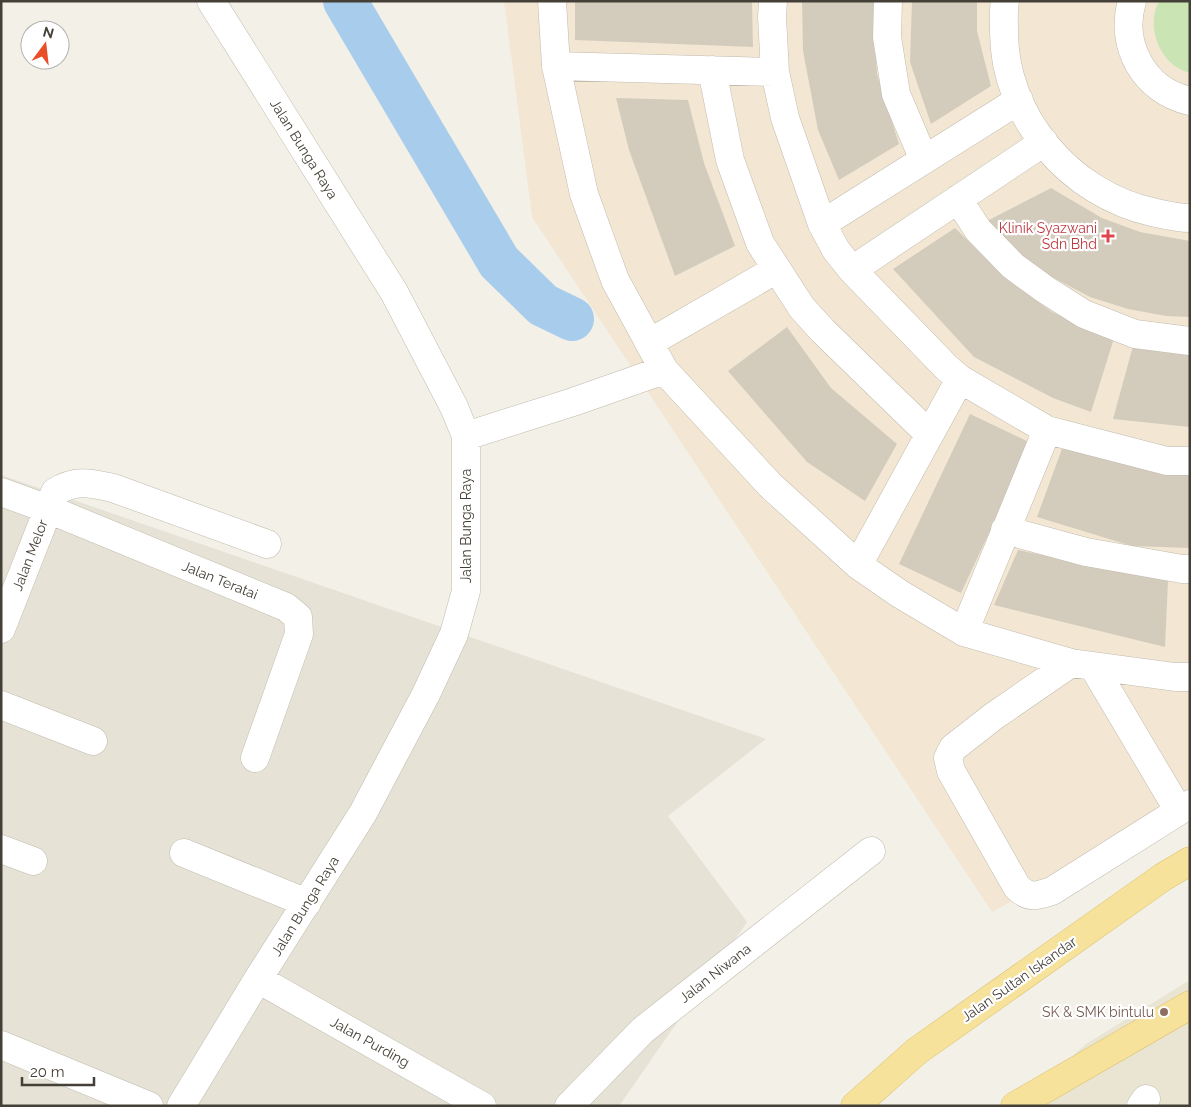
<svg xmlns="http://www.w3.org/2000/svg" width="1191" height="1107" viewBox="0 0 1191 1107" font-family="Raleway,sans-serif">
<rect width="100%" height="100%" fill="#f2f0e7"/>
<path fill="#e6e2d6" d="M1,475L766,739L668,816L747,922L619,1106H1Z"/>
<path fill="#f3e7d4" d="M504,1H1190V806L992,912L532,217Z"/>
<path fill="#eae5d2" d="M1190,980V1106H1019L1086,1044Z"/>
<path fill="#cbe4b3" d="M1159,1H1190V73C1160,66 1145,27 1159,1Z"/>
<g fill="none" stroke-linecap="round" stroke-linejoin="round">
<path stroke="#a8cceb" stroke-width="44" d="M345,1L499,262L543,305L572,319"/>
</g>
<path fill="#d3ccbd" d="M575,1H752L753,47L575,40Z
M802,1H875L874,20L877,74L899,144L839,180L818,130L803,51Z
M912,1H977V31L991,86L931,124L910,62Z
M616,98L688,100L704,163L735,246L675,276L629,150Z
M1051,188L1102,218L1140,232L1190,241V317L1166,316L1128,309L1090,297L1052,277L1020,254L987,221Z
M955,228L1008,280L1052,312L1114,338L1091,412L1053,398L974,357L893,269Z
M787,327L831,388L897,444L865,501L807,462L728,371Z
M1133,346L1190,347V427L1113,419Z
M970,414L1031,443L961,593L899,564Z
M1063,446L1190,474V548L1132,546L1037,517Z
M1018,550L1168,581L1165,647L994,605Z"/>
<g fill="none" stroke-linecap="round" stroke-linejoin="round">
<defs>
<path id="minor" d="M552,1L556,66L584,194L615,280L664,370L770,485L858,565L900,594L964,632L1071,663L1175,677H1190
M773,1L772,17L775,72L785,118L822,224L836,250L852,270L947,368L960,379L1047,430L1167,461H1190
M888,1L887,37L896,94L924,160
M1005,1C1003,11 1004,22 1004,32C1004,117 1070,194 1152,212C1165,215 1177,218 1190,218
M1132,1C1119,45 1144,91 1190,101
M556,66L775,72
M712,70L730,160L760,243L802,308L823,331L929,434
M958,199L978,230L1013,266L1046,290L1084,314L1135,334L1190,341
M822,224L1019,100
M852,270L1044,142
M649,343L777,269
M466,436L573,402L664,370
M1,492L48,509L286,607L298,617L299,634L255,758
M1005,530L1086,552L1182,569H1190
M858,565L960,379
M1,629L55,492C76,479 90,483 113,488L267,544
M964,632L1047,430
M1071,663L994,716L953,748L948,758L951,771L1017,887C1029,899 1037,896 1052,891L1190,804
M1093,666L1179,811
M1,705L93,741
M1,849L33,861
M184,853L307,903
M258,979L482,1106
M1,1045L149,1106
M181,1106L258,979L363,813L426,694L454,634L466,591V436L454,407L394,292L211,1
M569,1106L643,1030L871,851
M1141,1106L1146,1099"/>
<path id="major" d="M855,1106L917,1051L1163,877L1190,861
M1015,1106L1190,1005"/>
</defs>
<use href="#minor" stroke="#c0bbad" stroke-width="29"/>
<use href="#major" stroke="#dbc06d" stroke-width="29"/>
<use href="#minor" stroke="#fff" stroke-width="28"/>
<use href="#major" stroke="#f7e29c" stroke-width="28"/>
</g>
<path fill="#e0444e" stroke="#fff" stroke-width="2" d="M1105.5 228.5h5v5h5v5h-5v5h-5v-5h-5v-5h5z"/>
<circle fill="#8d6e63" stroke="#fff" stroke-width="2" cx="1164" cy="1012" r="5"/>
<g text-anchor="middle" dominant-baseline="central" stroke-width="4.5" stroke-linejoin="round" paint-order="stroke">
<g font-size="14" fill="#454037" stroke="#fff">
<text transform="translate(304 149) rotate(58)">Jalan Bunga Raya</text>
<text transform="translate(466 526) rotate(-90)">Jalan Bunga Raya</text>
<text transform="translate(30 555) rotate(-69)">Jalan Melor</text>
<text transform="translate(220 580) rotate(22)">Jalan Teratai</text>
<text transform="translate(305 906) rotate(-58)">Jalan Bunga Raya</text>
<text transform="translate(715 973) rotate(-38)">Jalan Niwana</text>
<text transform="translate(1019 979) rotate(-35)">Jalan Sultan Iskandar</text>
<text transform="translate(370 1042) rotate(29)">Jalan Purding</text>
</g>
<g font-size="14" fill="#be3a42" stroke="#fff" text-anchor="end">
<text x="1097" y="228">Klinik Syazwani<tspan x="1097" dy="16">Sdn Bhd</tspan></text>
</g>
<g font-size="14" fill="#785e54" stroke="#fff" text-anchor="end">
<text x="1154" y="1012">SK &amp; SMK bintulu</text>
</g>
</g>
<rect width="1191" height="1107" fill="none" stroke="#454037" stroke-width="5"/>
<g transform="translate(45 45) rotate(15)"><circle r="24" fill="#ffffff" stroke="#b5b3af"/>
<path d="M0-4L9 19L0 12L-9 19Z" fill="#ea4e26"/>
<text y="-8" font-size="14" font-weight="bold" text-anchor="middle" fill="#454037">N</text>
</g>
<path d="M22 1077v8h72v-8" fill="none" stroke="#454037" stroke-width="2.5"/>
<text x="30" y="1077" font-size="15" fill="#454037" stroke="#ffffff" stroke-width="4" paint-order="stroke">20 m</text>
</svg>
